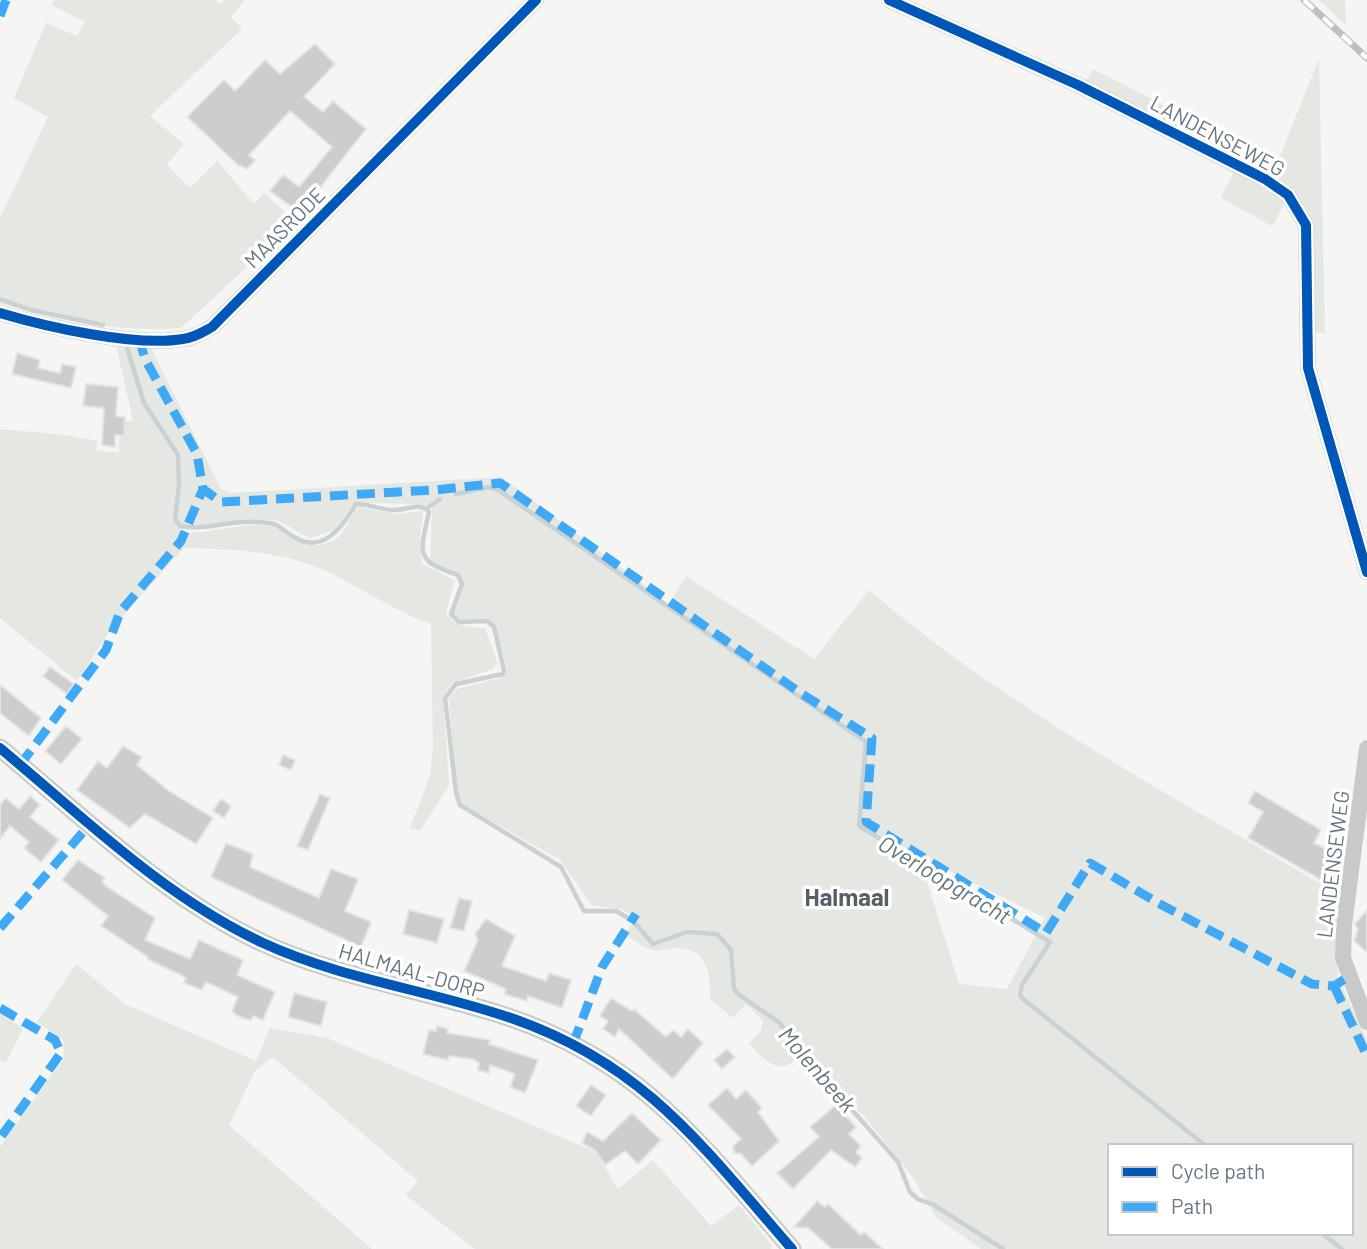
<svg xmlns="http://www.w3.org/2000/svg" width="1367" height="1249" viewBox="0 0 1367 1249" font-family="Barlow,sans-serif">
<rect width="100%" height="100%" fill="#f5f5f4"/>
<path fill="#e4e7e2" fill-rule="evenodd" d="M54,0H215L220,4L224,0H245L231,17L242,29L150,116L184,144L167,165L190,188L217,161L254,204L264,193L296,222L181,328C121,333 58,320 0,303V218L48,117L14,98L46,23L77,36L85,22L52,5Z
M1319,0H1345L1346,26Z
M1319,59L1325,333L1309,332L1307,226L1287,200L1272,226L1221,198L1233,173L1176,143L1086,82L1093,69L1277,163Z
M116,345L151,348L221,489L232,493L502,477L669,604L686,576L814,659L869,590C1011,712 1179,799 1338,894L1335,950L1338,978L1367,1040V1249H981L936,1217L914,1179L865,1117L798,1057C780,1079 762,1058 749,1043L761,1031L763,1021L746,1004L733,1018L710,999C711,973 707,948 676,948C669,948 661,952 654,950C644,949 634,940 625,934L635,919L624,910L592,905L559,859L461,804L456,791L449,698L457,689L501,678L507,666L492,623C479,617 465,624 452,616L463,579L430,561L432,509L426,505L355,502L334,530L310,538C298,534 291,526 281,522C267,516 202,526 182,527L180,533C210,534 242,522 273,526C297,530 300,555 332,541C347,535 348,516 359,507L397,514L423,511L420,537L422,564L455,580L446,612C454,628 470,627 485,628L497,662L493,669L452,683L443,696L449,785L420,831L410,828L430,776L433,748L431,624C388,609 352,580 311,565C271,550 226,549 184,548L111,629L77,681L0,618V429L66,435L97,441L96,450L119,453V422L133,421ZM919,856L1045,918L1007,989L959,984ZM1110,1146H1351V1233H1110Z
M76,964L125,1004L256,1061L270,1028L327,1038L596,1152L618,1189L653,1160L711,1226L739,1205L773,1246L770,1249H475L405,1195L418,1181L273,1057L255,1071L229,1125L372,1249H0V1147L64,1058L63,1039L37,1022Z
M0,1014L23,1028L6,1063L0,1060Z"/>
<g fill="none" stroke-linecap="round" stroke-linejoin="round">
<path stroke="#c9d1d3" stroke-width="4.5" d="M0,299L31,310L103,325
M127,348L144,403L178,455L179,485L175,519L180,526C206,531 230,520 255,522C283,523 274,525 294,537C323,555 343,526 356,504C371,504 383,511 397,510C409,509 421,502 429,512C420,553 414,561 458,575L462,584L451,614L459,622L487,621L494,627L504,670L503,674L456,684L445,698L456,792L460,805L561,867L584,911H616L633,921L653,944L687,932L717,934L731,950L734,989L738,994L780,1023L794,1044L898,1162L910,1192L918,1199L934,1205L1003,1249
M456,494L489,487L498,490L866,742L859,826L1050,942L1022,985L1020,995L1023,999L1206,1146
M427,508L440,499
M1321,1233L1342,1249"/>
</g>
<path fill="#cccdce" stroke="#e4e4e4" stroke-width="2" d="M315,44L335,64L304,97L323,112L333,101L366,129L300,213L270,191L283,175L299,187L332,147L290,111L249,155L255,160L247,169L238,165L187,117L224,80L235,91L265,60L280,74Z
M17,353L40,360L38,368L60,373L62,364L76,367L71,388L12,374Z
M86,384L118,387L116,416L125,417L124,436L115,435V447L102,445L104,408L83,406Z
M50,667L74,684L67,694L43,676Z
M0,685L41,718L29,736L0,713Z
M66,726L82,739L61,764L45,751Z
M123,746L142,757L137,765L169,791L213,818L196,844L145,814L130,828L77,790L98,761L107,768Z
M283,755L295,760L291,770L279,765Z
M1255,791L1321,830L1314,843L1342,857L1332,886L1248,838L1263,812L1248,803Z
M320,794L330,798L308,850L297,846Z
M30,796L40,805L30,817L59,840L41,862L24,848L29,842L10,826L0,839V805L6,798L19,809Z
M221,799L231,806L224,818L213,811Z
M226,843L253,854L250,867L319,898L331,869L358,879L345,911L371,922L361,947L211,877Z
M78,860L105,878L102,881L106,886L155,918L145,940L190,959L199,940L243,960L237,975L275,992L263,1020L253,1016L251,1020L245,1019L236,1015L232,1011L238,997L206,982L202,990L184,983L186,979L183,976L147,959L148,957L101,926L108,916L62,880Z
M459,898L472,901L464,931L450,928Z
M409,910L444,919L437,943L403,934Z
M1367,910V952L1354,941L1358,930L1355,924Z
M486,919L515,936L502,966L546,981L549,973L571,980L562,1008L528,996L527,1001L504,994L506,989L464,971L478,940L475,934Z
M294,993L327,1002L321,1026L288,1017Z
M611,998L632,1011L634,1009L666,1037L673,1030L681,1037L688,1029L703,1043L673,1079L619,1029L615,1037L603,1029L608,1021L600,1016Z
M437,1026L448,1029L447,1033L490,1040L489,1044L538,1060L525,1093L510,1087L515,1074L490,1065L489,1073L478,1070L479,1063L472,1059L449,1056L448,1060L423,1054L429,1030L436,1031Z
M727,1049L735,1057L722,1069L714,1060Z
M591,1085L606,1095L591,1116L576,1106Z
M727,1088L736,1099L746,1090L762,1108L758,1112L779,1141L752,1166L741,1154L734,1153L733,1146L741,1139L708,1105Z
M836,1105L856,1127L849,1134L861,1146L856,1152L862,1158L855,1167L831,1150L793,1189L777,1173L819,1137L810,1127Z
M632,1113L661,1140L638,1164L625,1151L605,1165L595,1150L582,1143L587,1132L603,1141Z
M817,1201L825,1207L828,1204L861,1235L864,1232L883,1249H832L808,1228L794,1227Z"/>
<g fill="none" stroke-linecap="round" stroke-linejoin="round">
<path stroke="#c8caca" stroke-width="16" d="M889,0L1078,85L1265,179L1288,195L1306,225L1308,368L1367,572
M0,313C47,327 135,347 183,339C194,338 203,332 212,327L536,0
M1367,748L1344,925L1343,958L1367,1022"/>
<path stroke="#c8caca" stroke-width="19" d="M0,748C83,817 164,897 263,943C341,979 429,990 511,1018C645,1064 703,1147 792,1249"/>
<defs>
<path id="rail" d="M1304,0L1367,58"/>
</defs>
<use href="#rail" stroke="#bfbfc0" stroke-width="7"/>
<use href="#rail" stroke="#fff" stroke-width="4.5" stroke-dasharray="13" stroke-linecap="butt"/>
<path stroke="#3fa9f5" stroke-width="9" stroke-dasharray="18 9" stroke-linecap="butt" d="M0,16L6,0
M139,338L145,359L197,454L203,489L221,502L435,490L500,483L802,694L872,738L866,822L1046,933L1090,863L1158,903L1312,984L1334,986L1348,977
M20,765L106,650L120,612L181,541L203,489
M0,928L90,824
M1334,986L1367,1056
M0,1008L55,1040L61,1053L0,1138
M573,1044L602,967L636,914"/>
<defs>
<path id="cycleway" d="M889,0L1078,85L1265,179L1288,195L1306,225L1308,368L1367,572
M0,313C47,327 135,347 183,339C194,338 203,332 212,327L536,0
M0,748C83,817 164,897 263,943C341,979 429,990 511,1018C645,1064 703,1147 792,1249"/>
</defs>
<use href="#cycleway" stroke="#fff" stroke-width="15"/>
<use href="#cycleway" stroke="#0057b8" stroke-width="10"/>
</g>
<g text-anchor="middle" dominant-baseline="central" stroke-width="7" stroke-linejoin="round" paint-order="stroke">
<g font-size="21" fill="#687881" stroke="#fff">
<text transform="translate(1218 135) rotate(28)">LANDENSEWEG</text>
<text transform="translate(284 227) rotate(-45)">MAASRODE</text>
<text transform="translate(1332 864) rotate(-83)">LANDENSEWEG</text>
<text transform="translate(412 970) rotate(16)">HALMAAL-DORP</text>
</g>
<g font-size="23" font-style="italic" fill="#64787e" stroke="#fff">
<text transform="translate(945 879) rotate(31)">Overloopgracht</text>
<text transform="translate(818 1069) rotate(49)">Molenbeek</text>
</g>
<g font-size="24" font-weight="bold" fill="#556167" stroke="#fff">
<text x="847" y="896">Halmaal</text>
</g>
</g>
<rect x="1108" y="1144" width="245" height="91" fill="#ffffff" stroke="#c3c9cd" stroke-width="2"/>
<rect x="1122" y="1167" width="35" height="10" fill="#0057b8" stroke="#c3c9cd" stroke-width="2"/>
<text x="1171" y="1179" font-size="21" fill="#687881">Cycle path</text>
<rect x="1122" y="1202" width="35" height="10" fill="#3fa9f5" stroke="#c3c9cd" stroke-width="2"/>
<text x="1171" y="1214" font-size="21" fill="#687881">Path</text>
</svg>
